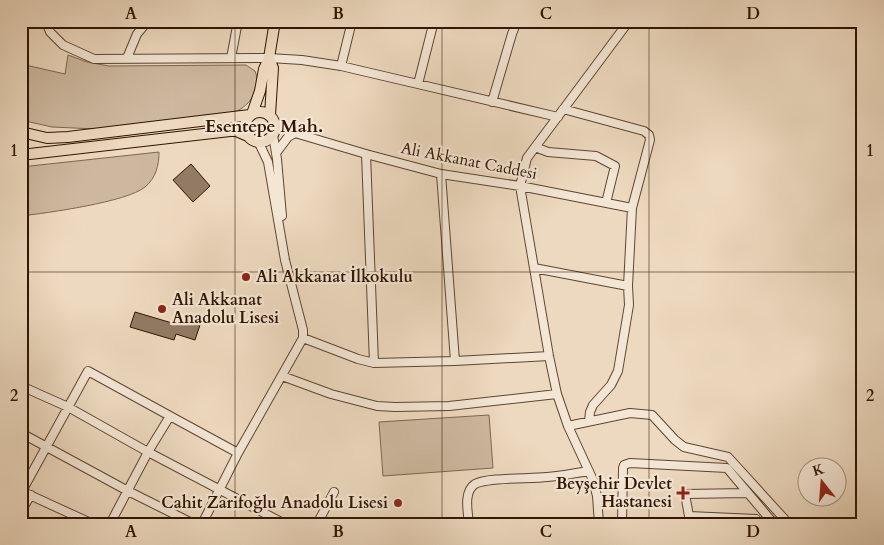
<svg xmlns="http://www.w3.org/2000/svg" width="884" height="545" viewBox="0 0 884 545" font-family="Cardo,serif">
<rect width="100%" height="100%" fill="#edd9bf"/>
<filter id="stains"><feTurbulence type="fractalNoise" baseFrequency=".004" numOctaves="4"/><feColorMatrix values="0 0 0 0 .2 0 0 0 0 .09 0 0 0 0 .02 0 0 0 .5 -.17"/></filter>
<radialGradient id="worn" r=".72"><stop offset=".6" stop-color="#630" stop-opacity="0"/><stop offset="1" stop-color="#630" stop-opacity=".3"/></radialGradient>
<path fill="#cdb89f" stroke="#7e6650" d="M68,55L87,62L109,66L246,65L255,71C262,88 251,105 235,112L96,129L52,127L21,120V64L65,74Z
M159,152C159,165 156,178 145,187C127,202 47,213 21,216V167Z
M489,415L493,468L383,476L379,422Z"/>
<path fill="#927a64" stroke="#301401" d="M191,164L210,186L193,202L173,180Z
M135,312L172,323L175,314L201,322L195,340L176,334L174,340L130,327Z"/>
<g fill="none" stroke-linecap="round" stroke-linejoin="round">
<defs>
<path id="minor" d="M46,21L50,32L63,45L94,59L269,58L302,60L341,66L558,117
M127,58L137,34L148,21
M231,58L238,21
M341,66L352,21
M418,84L434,21
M492,102L512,34L517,21
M563,109L644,131L649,135L650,140L632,208L628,286L629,305L618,371L611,385L593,405L590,412L589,421
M275,123L295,133L366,154L441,174L520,186L632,208
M273,135L277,159L282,216
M535,147L548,152L596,156L615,166L606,203
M276,153L288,137L295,133
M366,154L374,363
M441,174L455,361
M534,268L628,286
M303,338L358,359L374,363L455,361L549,356
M282,376L331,394L377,406L395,407L449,406L557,394
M21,386L68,407L148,452L285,524
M568,426L630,413L652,415L675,440L684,447L728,457L789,524
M21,433L128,491L194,524
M21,491L93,524
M22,491L88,371L170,416
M747,493L685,494L689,516L756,519
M21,511L31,495
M110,524L148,452L170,416L238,453
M202,524L238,453L303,338V330L285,260L268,162L258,141
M317,524L334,492
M469,524C468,512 463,492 475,484C487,477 531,479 547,477C561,476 575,473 589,471
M599,524L597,496L593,480L568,426L557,394L549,356L520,186L527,158L629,21
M622,524L623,468L624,465L630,463L727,468L774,524"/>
<path id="major" d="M269,58L273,68L270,115
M245 127a15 15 0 1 1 30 0a15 15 0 1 1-30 0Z
M252,114L260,91L264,69L269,58L275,21
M21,132L47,138L68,137L250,115
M21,155L230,131H236L250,137"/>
</defs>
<use href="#minor" stroke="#5f4530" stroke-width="10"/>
<use href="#major" stroke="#301401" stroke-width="12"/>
<use href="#minor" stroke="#f3e6d5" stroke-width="8"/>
<use href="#major" stroke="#edd9bf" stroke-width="10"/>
</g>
<path fill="none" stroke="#301401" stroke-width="1" stroke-opacity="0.55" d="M235,21V524M442,21V524M649,21V524M21,272H863"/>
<g fill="#8f2418" stroke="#f3e6d5" stroke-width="2">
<circle cx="246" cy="277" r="5"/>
<circle cx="162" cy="309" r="5"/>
<path d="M680.5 485.5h5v5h5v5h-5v5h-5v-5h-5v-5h5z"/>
<circle cx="398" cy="503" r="5"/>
</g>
<g text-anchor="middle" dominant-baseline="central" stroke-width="4.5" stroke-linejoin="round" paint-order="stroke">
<g font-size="16" fill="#301401" stroke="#f3e6d5">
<text transform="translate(469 161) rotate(11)">Ali Akkanat Caddesi</text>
</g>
<g font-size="16" font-weight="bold" fill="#301401" stroke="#f3e6d5" text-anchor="start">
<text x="256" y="277">Ali Akkanat İlkokulu</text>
<text x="172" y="300">Ali Akkanat<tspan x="172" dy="18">Anadolu Lisesi</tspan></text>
<text x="672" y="484" text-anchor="end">Beyşehir Devlet<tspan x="672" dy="18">Hastanesi</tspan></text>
<text x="388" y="503" text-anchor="end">Cahit Zarifoğlu Anadolu Lisesi</text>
</g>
<g font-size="18" font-weight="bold" fill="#301401" stroke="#f3e6d5">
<text x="264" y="126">Esentepe Mah.</text>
</g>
</g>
<rect width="884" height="545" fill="none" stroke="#edd9bf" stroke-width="55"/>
<g transform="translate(822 482) rotate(343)"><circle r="24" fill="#f3e6d5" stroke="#a59280"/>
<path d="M0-4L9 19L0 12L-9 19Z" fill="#8f2418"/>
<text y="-8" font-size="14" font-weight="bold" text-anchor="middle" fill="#301401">K</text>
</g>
<rect x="28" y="28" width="828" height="490" fill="none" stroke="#301401" stroke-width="2"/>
<g font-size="16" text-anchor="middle" font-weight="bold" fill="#301401">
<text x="131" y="19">A</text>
<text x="338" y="19">B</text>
<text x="546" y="19">C</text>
<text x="753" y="19">D</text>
<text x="14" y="156">1</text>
<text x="870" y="156">1</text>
<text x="14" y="401">2</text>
<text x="870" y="401">2</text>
<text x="131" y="537">A</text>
<text x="338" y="537">B</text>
<text x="546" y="537">C</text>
<text x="753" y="537">D</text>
</g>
<rect width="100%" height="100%" filter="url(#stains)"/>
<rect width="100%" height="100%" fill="url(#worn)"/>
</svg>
